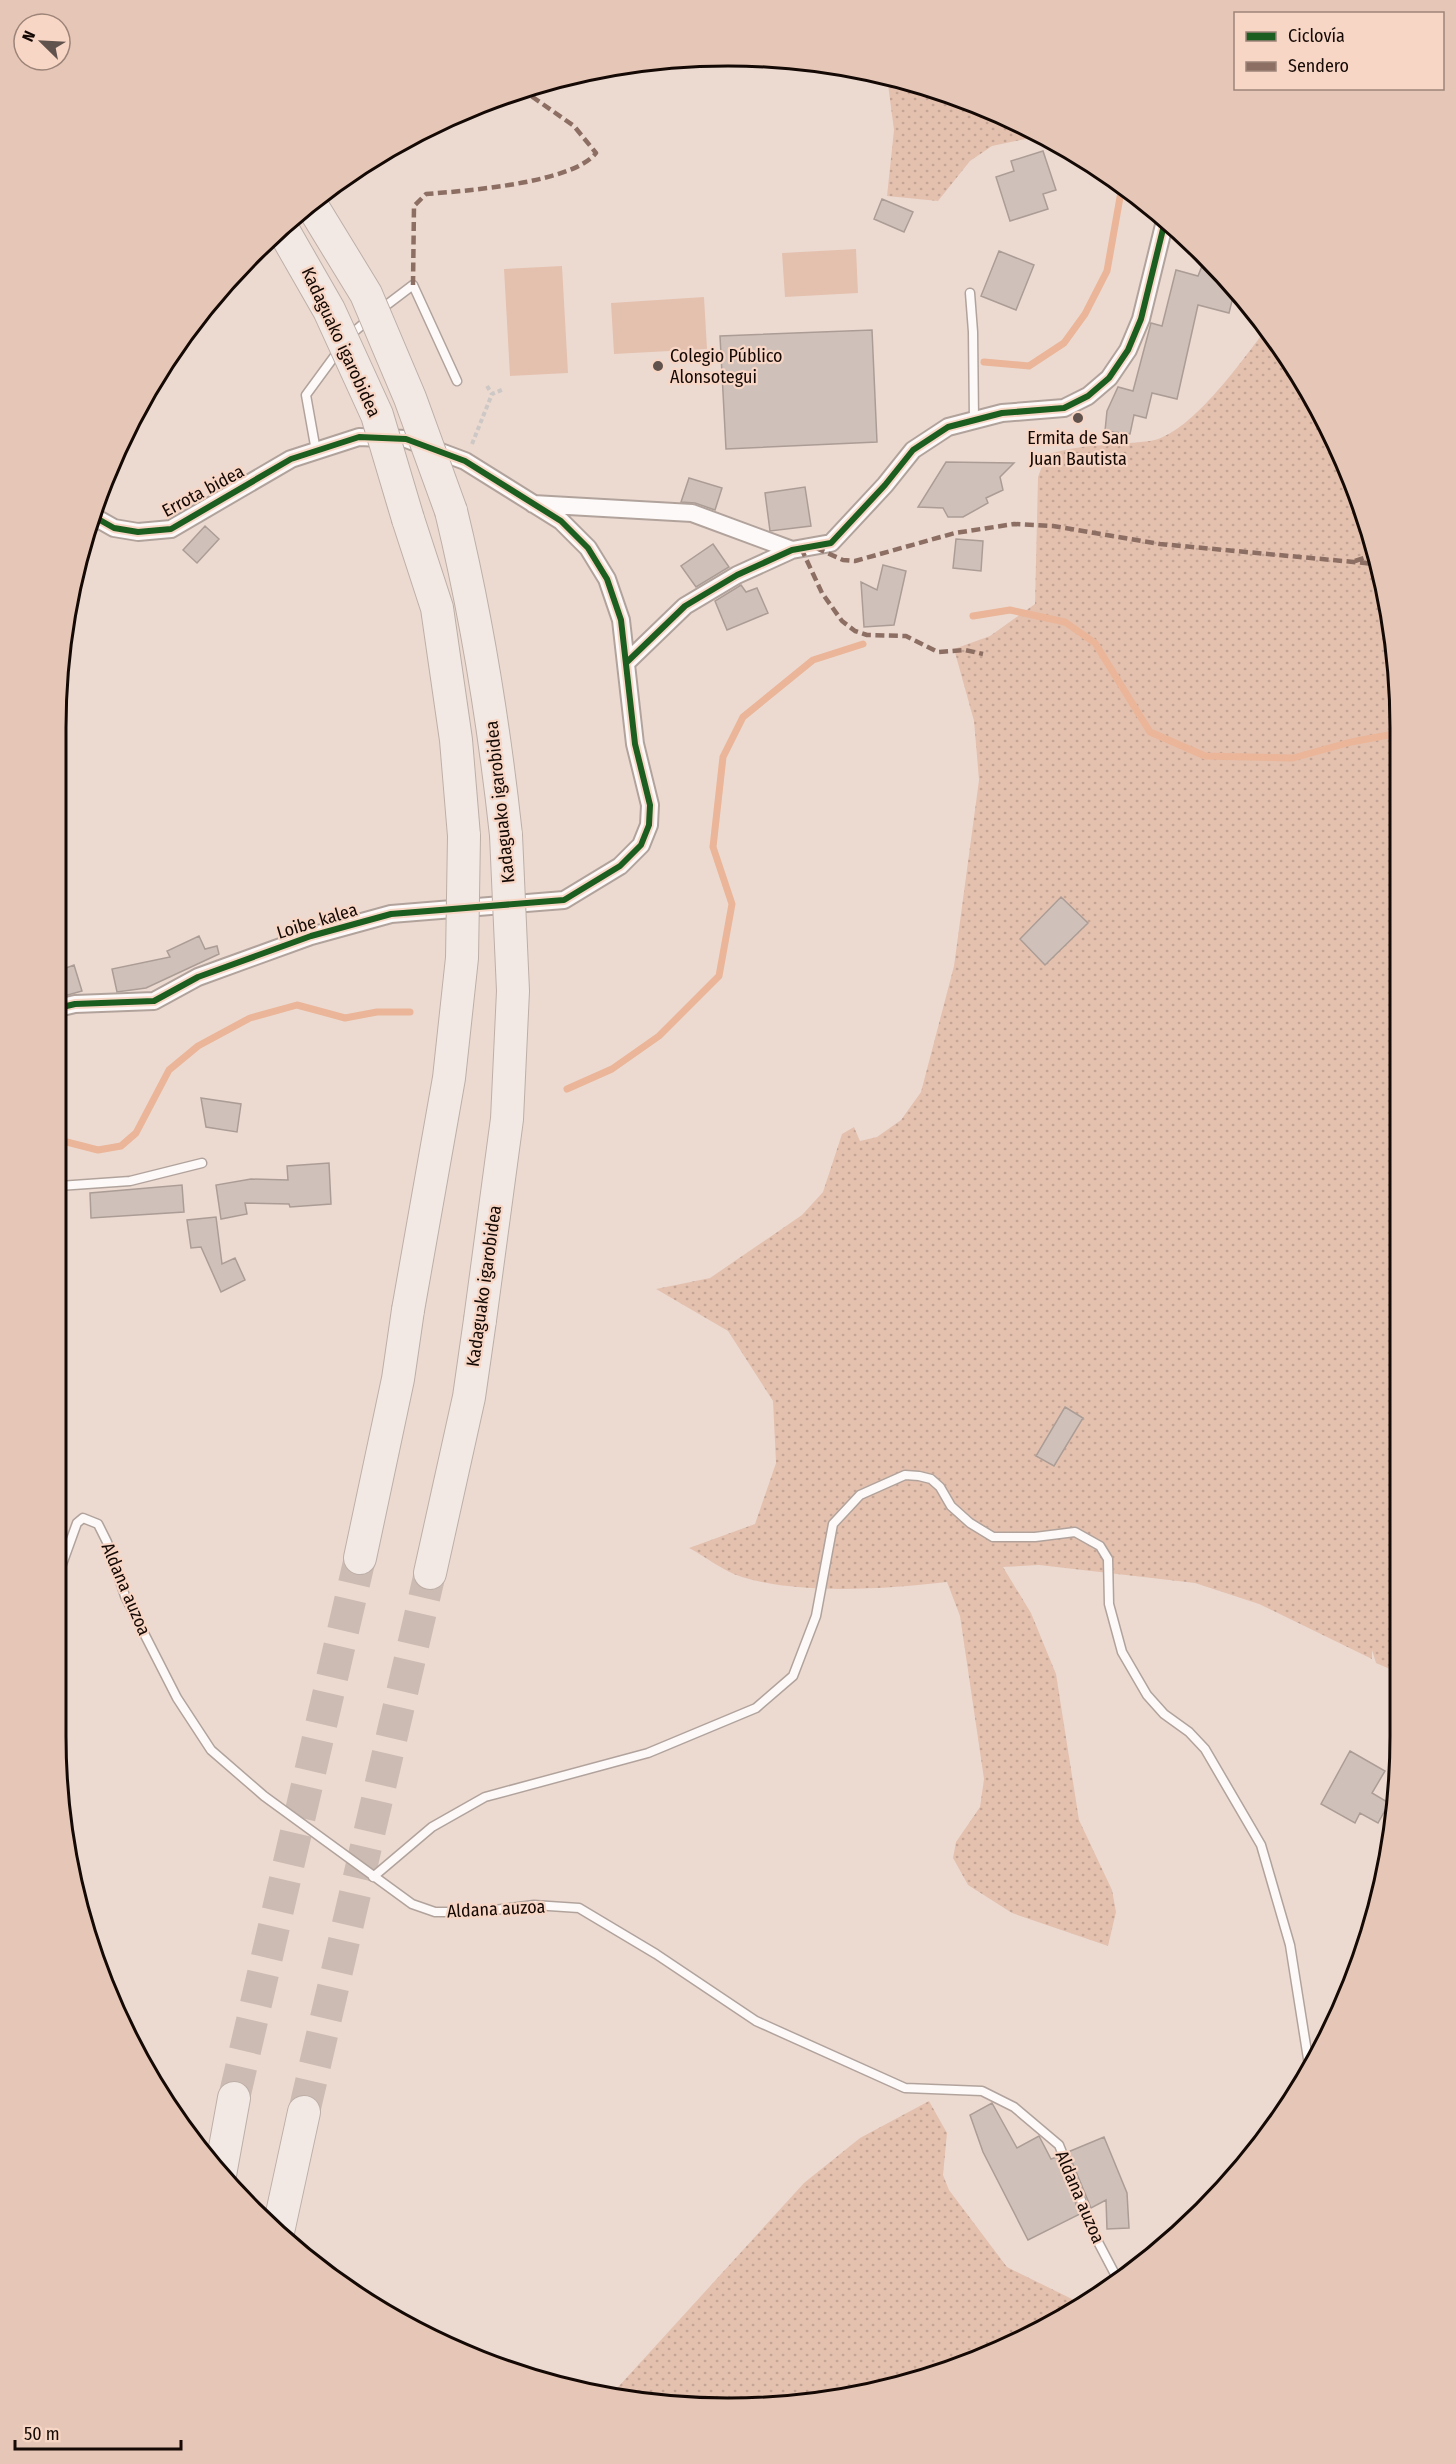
<svg xmlns="http://www.w3.org/2000/svg" width="1456" height="2464" viewBox="0 0 1456 2464" font-family="'Fira Sans Condensed',sans-serif">
<defs>
<pattern id="grass-dots" width="8" height="8" patternUnits="userSpaceOnUse" patternTransform="scale(1.5)"><rect width="8" height="8" fill="#e4c1af"/><path d="M2 2h.1M6 6h.1" fill="none" stroke="#c3a495" stroke-width="1.8" stroke-linecap="round"/></pattern>
</defs>
<rect width="100%" height="100%" fill="#ecdad1"/>
<path fill="url(#grass-dots)" d="M887,77L985,107L1040,136L992,146L970,161L938,201L887,196L894,130Z
M1264,332L1310,391L1365,512L1399,684V1673L1376,1663L1372,1650V1659L1259,1604L1195,1583L1039,1565L1003,1567L1031,1613L1056,1674L1079,1820L1112,1890L1116,1912L1108,1946L1012,1913L968,1885L953,1858L956,1842L980,1807L984,1779L960,1616L947,1582C888,1589 799,1595 742,1577C723,1571 706,1557 689,1548L755,1524L776,1463L773,1401L728,1331L656,1289L710,1278L802,1215L823,1192L842,1134L854,1127L860,1141L877,1137L901,1120L921,1092L954,966L979,780L974,721L954,649L990,636L1035,604L1038,477L1046,455C1083,443 1112,446 1150,441C1190,435 1240,363 1264,332Z
M929,2101L947,2133L943,2175L949,2190L1007,2267L1072,2299L1075,2311L985,2357L860,2396L772,2407L641,2403L609,2397L804,2183L860,2138Z"/>
<path fill="#e4c1af" d="M856,249L858,293L785,297L782,253Z
M562,266L568,373L510,376L504,269Z
M704,297L707,349L614,354L611,303Z"/>
<g fill="none" stroke-linecap="round" stroke-linejoin="round">
<path stroke="#eab598" stroke-width="7" d="M984,362L1029,366L1064,343L1085,314L1107,271L1122,186
M973,616L1010,610L1065,622L1095,643L1150,732L1205,756L1293,758L1351,742L1399,733
M567,1089L612,1069L659,1036L719,976L732,904L713,847L723,757L743,717L813,660L863,644
M59,1140L98,1150L121,1146L136,1133L169,1070L198,1046L250,1018L297,1005L345,1018L377,1012H410"/>
</g>
<path fill="#cfc1b9" stroke="#ab9d96" stroke-width="1.5" d="M1043,151L1056,190L1043,194L1048,209L1010,221L996,177L1014,171L1011,161Z
M882,199L913,212L904,232L874,219Z
M999,251L1034,265L1016,310L981,296Z
M1206,256L1234,293L1229,313L1198,305L1177,399L1152,393L1146,418L1134,415L1130,434L1105,431L1107,411L1118,387L1133,391L1151,323L1162,326L1176,270L1198,276Z
M872,330L877,442L726,449L720,336Z
M946,462L1014,463L1000,477L1003,490L986,498L988,503L963,517H948L943,508L918,507Z
M689,478L722,488L715,510L695,503L681,502Z
M805,487L811,526L770,531L765,493Z
M205,526L219,539L197,563L183,550Z
M956,539L983,541L981,571L953,568Z
M713,544L729,567L696,587L681,566Z
M883,565L906,571L894,625L864,627L861,582L877,590Z
M741,585L746,592L757,588L768,613L727,630L715,601Z
M1061,897L1088,923L1045,965L1020,939Z
M199,936L205,949L217,946L219,954L146,988L117,992L112,969L170,957L167,951Z
M74,965L82,991L64,996L58,971Z
M201,1098L241,1104L237,1132L206,1127Z
M329,1163L331,1204L290,1207L289,1204L245,1203L247,1214L221,1219L216,1185L251,1179L288,1180L287,1166Z
M182,1185L184,1212L91,1218L90,1193Z
M216,1217L222,1264L235,1258L245,1280L221,1292L201,1247L191,1248L187,1220Z
M1065,1407L1083,1418L1054,1466L1036,1456Z
M1350,1751L1385,1771L1372,1793L1389,1803L1378,1823L1360,1813L1355,1823L1321,1804Z
M992,2103L1017,2148L1039,2136L1051,2159L1057,2157L1080,2214L1028,2240L983,2152L970,2115Z
M1104,2137L1127,2193L1129,2228L1107,2229L1106,2200L1091,2208L1068,2152Z"/>
<g fill="none" stroke-linecap="round" stroke-linejoin="round">
<path stroke="#ccbbb2" stroke-width="32" stroke-dasharray="32 16" stroke-linecap="butt" d="M234,2098L360,1558
M304,2112L430,1573"/>
<defs>
<path id="lane" d="M970,293L973,332L974,420
M380,310L413,285L457,381
M348,337L370,318
M316,451L306,395L339,350
M59,1186L130,1181L202,1163
M60,1570L77,1523L83,1518L98,1524L107,1542L125,1596L177,1698L211,1750L264,1796L412,1904L435,1912H478L534,1905L579,1908L656,1954L756,2021L905,2088L982,2091L1014,2107L1059,2145L1097,2240L1118,2280
M373,1877L432,1827L485,1797L648,1753L756,1708L793,1676L816,1616L833,1524L860,1495L905,1475L919,1476L931,1479L940,1487L951,1506L970,1523L993,1537H1035L1075,1532L1100,1546L1108,1559L1109,1604L1122,1652L1147,1695L1164,1714L1189,1732L1205,1749L1261,1845L1290,1945L1309,2065"/>
<path id="street" d="M533,504L692,513L792,550
M627,662L685,606L737,575L792,550L831,543L885,485L913,450L948,427L1002,413L1064,408L1088,396L1109,378L1128,350L1141,319L1165,221
M58,1008L75,1004L154,1001L198,977L311,936L391,914L564,900L620,866L641,845L649,825L650,805L635,744L621,620L607,579L588,548L561,521L465,461L406,439L359,437L291,459L171,529L138,532L114,528L91,515"/>
<path id="highway" d="M451,511C477,618 494,725 506,835
M408,519L437,608L456,740L464,836
M360,1558L398,1379L408,1310
M430,1573L469,1397L480,1320
M220,2175L234,2098
M278,2232L304,2112"/>
</defs>
<use href="#lane" stroke="#b1a39c" stroke-width="11"/>
<use href="#street" stroke="#b1a39c" stroke-width="20"/>
<use href="#highway" stroke="#bdafa7" stroke-width="34"/>
<path stroke="#cdc8c5" stroke-width="4" stroke-dasharray="4.5 3" stroke-linecap="butt" d="M487,386L492,394
M472,444L492,394L504,389"/>
<use href="#lane" stroke="#fcf9f8" stroke-width="8"/>
<use href="#street" stroke="#fcf9f8" stroke-width="16"/>
<use href="#highway" stroke="#f2e9e5" stroke-width="32"/>
<defs>
<path id="highway-bridge" d="M311,204L366,294L410,398L451,511
M282,228L329,310L377,415L408,519
M408,1310L449,1078L462,958L464,836
M480,1320L507,1119L513,991L506,835"/>
</defs>
<use href="#highway-bridge" stroke="#bdafa7" stroke-width="34" stroke-linecap="butt"/>
<use href="#highway-bridge" stroke="#f2e9e5" stroke-width="32"/>
<path stroke="#8d6e63" stroke-width="4.5" stroke-dasharray="9 4.5" stroke-linecap="butt" d="M413,285L414,206L426,194C465,191 573,183 596,153L574,126L524,91
M801,548L822,593L842,621L855,631L867,635L906,636L938,652L965,650L983,654
M816,548L843,560L855,561L955,533L1014,524L1053,526L1160,544L1375,564
M1355,561L1373,555"/>
<defs>
<path id="cycleway" d="M627,662L685,606L737,575L792,550L831,543L885,485L913,450L948,427L1002,413L1064,408L1088,396L1109,378L1128,350L1141,319L1165,221
M58,1008L75,1004L154,1001L198,977L311,936L391,914L564,900L620,866L641,845L649,825L650,805L635,744L621,620L607,579L588,548L561,521L465,461L406,439L359,437L291,459L171,529L138,532L114,528L91,515"/>
</defs>
<use href="#cycleway" stroke="#f8d6c5" stroke-width="10"/>
<use href="#cycleway" stroke="#1b5e20" stroke-width="6"/>
</g>
<g fill="#60524c" stroke="#f8d6c5" stroke-width="2">
<circle cx="658" cy="366" r="6"/>
<circle cx="1078" cy="418" r="6"/>
</g>
<g text-anchor="middle" dominant-baseline="central" stroke-width="4.5" stroke-linejoin="round" paint-order="stroke">
<g font-size="18" fill="#140904" stroke="#f8d6c5">
<text transform="translate(341 342) rotate(65)">Kadaguako igarobidea</text>
<text transform="translate(203 491) rotate(-28)">Errota bidea</text>
<text transform="translate(500 802) rotate(-96)">Kadaguako igarobidea</text>
<text transform="translate(317 921) rotate(-17)">Loibe kalea</text>
<text transform="translate(484 1286) rotate(-82)">Kadaguako igarobidea</text>
<text transform="translate(126 1589) rotate(67)">Aldana auzoa</text>
<text transform="translate(496 1909) rotate(-3)">Aldana auzoa</text>
<text transform="translate(1080 2197) rotate(67)">Aldana auzoa</text>
</g>
<g font-size="18" fill="#140904" stroke="#f8d6c5" text-anchor="start">
<text x="670" y="356">Colegio Público<tspan x="670" dy="21">Alonsotegui</tspan></text>
<text x="1078" y="438" text-anchor="middle">Ermita de San<tspan x="1078" dy="21">Juan Bautista</tspan></text>
</g>
</g>
<path d="M0 0H1456V2464H0ZM728 66H728A662 662 0 0 1 1390 728V1736A662 662 0 0 1 728 2398H728A662 662 0 0 1 66 1736V728A662 662 0 0 1 728 66Z" fill="#e6c6b6" fill-rule="evenodd"/>
<path fill="none" stroke="#140904" stroke-width="3" d="M728 66H728A662 662 0 0 1 1390 728V1736A662 662 0 0 1 728 2398H728A662 662 0 0 1 66 1736V728A662 662 0 0 1 728 66Z"/>
<rect x="1234" y="12" width="210" height="78" fill="#f8d6c5" stroke="#9d8478" stroke-width="1.5"/>
<rect x="1246" y="32" width="30" height="9" fill="#1b5e20" stroke="#9d8478" stroke-width="1.5"/>
<text x="1288" y="42" font-size="18" fill="#140904">Ciclovía</text>
<rect x="1246" y="62" width="30" height="9" fill="#8d6e63" stroke="#9d8478" stroke-width="1.5"/>
<text x="1288" y="72" font-size="18" fill="#140904">Sendero</text>
<g transform="translate(42 42) rotate(294)"><circle r="28" fill="#f8d6c5" stroke="#9d8478" stroke-width="1.5"/>
<path d="M0-4.5L10 22L0 15L-10 22Z" fill="#60524c"/>
<text y="-9" font-size="16" font-weight="bold" text-anchor="middle" fill="#140904">N</text>
</g>
<path d="M15 2440v9h166v-9" fill="none" stroke="#140904" stroke-width="3"/>
<text x="24" y="2440" font-size="18" fill="#140904" stroke="#f8d6c5" stroke-width="4.5" paint-order="stroke">50 m</text>
</svg>
